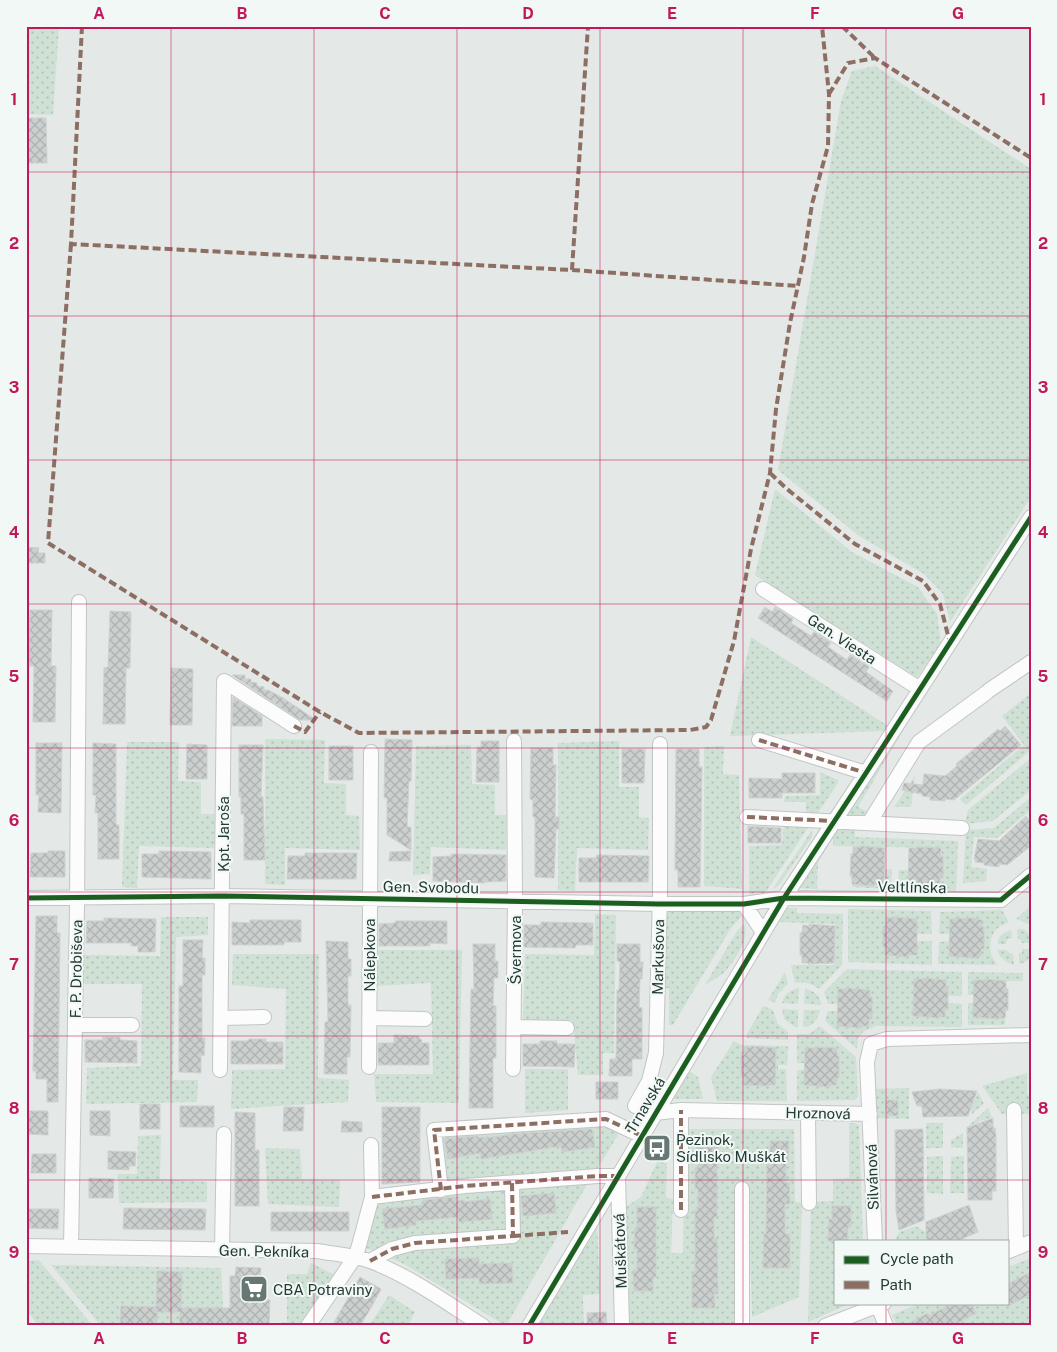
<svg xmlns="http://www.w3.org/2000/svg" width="1057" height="1352" viewBox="0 0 1057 1352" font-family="'Public Sans',sans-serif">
<defs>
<pattern id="grass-dots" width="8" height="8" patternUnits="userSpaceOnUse" patternTransform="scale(1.25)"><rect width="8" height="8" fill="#cfe0d5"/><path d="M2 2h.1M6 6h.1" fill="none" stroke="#b2c1b7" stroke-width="1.8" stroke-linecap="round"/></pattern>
<pattern id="building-cross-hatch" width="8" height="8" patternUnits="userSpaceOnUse" patternTransform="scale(1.25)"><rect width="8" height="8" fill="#cbd0ce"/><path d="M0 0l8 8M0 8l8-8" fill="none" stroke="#aeb3b2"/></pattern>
</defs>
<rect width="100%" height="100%" fill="#e4e9e7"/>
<path fill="url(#grass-dots)" d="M26,26H59L53,115L26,114Z
M875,66L1031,169V497L950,622L943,594L924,574L859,536L778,470L841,101L852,71Z
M775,489L852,552L918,587L937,614L941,644L917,677L755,575Z
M751,637L888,726L885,731L730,736Z
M1031,693V750L966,805L960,799L1024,745L1002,716Z
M905,723L907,724L858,807L872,814L869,820L841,818Z
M265,739L325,740L324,783L346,784V815L359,816L360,850L285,848V885L265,884Z
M619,741V787H639V817L649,818L648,850L577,848L575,891L558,890V743Z
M127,742H179L178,781L201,782V814H215L214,848L139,846L137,888L122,887Z
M471,745L472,784L495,785V815H506V850L431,847L430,874L413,875L416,746Z
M724,746L723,774L739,775L742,889L704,886V747Z
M1031,758V790L993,821L965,824L968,810Z
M820,772L838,780V783L818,813L806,812V802H784L785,796L820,795Z
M915,776L911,807H894Z
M1031,797V810L997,838L974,837L971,867L987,869L986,881L963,883L966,830L994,828Z
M784,822L809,826L765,893L749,894V846L782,845Z
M834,828L855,829V837L958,841L956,892L898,889L899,870H908V885H940L942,848L833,846V838L818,862L817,889L799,888L831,835L834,837Z
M812,830V837L779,885L772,890Z
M892,869L891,889L852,887V884H884V870Z
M1031,906V925L1016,919Z
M738,908L742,916L731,928L673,1025H669V988H662L663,909Z
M787,908H797V913L843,914L842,965L819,989C812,984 804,981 795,983L791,965H834L835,924L778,922Z
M848,909L931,911L932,934H915V941H932V965L848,962Z
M1002,910L1009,922C1005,924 1001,925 998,928C987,937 988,955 998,965L938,964L939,942L952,941V934H939L940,912Z
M595,914L616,915L614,1053H603V1075H578L573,1021H523L525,954L594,955Z
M161,917H208V935L176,937L173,1080H198L197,1102L86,1104L87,1068L141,1066L142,984H81L83,955L160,956Z
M744,924C750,937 737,957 728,968C723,975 713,980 705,985L737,931Z
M1017,929H1024L1031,936V943H1022L1021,940L1018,939Z
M1011,930L1012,938L1007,939L1006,944H998C998,935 1003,933 1011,930Z
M1022,949H1031C1031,958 1028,962 1019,964V953H1022Z
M374,950H462L459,1103L376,1102L374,1074H433L431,983L374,986Z
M997,950H1007L1009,953L1013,954L1014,965C1005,962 1001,959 997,950Z
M233,954H319L318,1078L349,1080L348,1102L231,1109L232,1070L285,1069L286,989L232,985Z
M847,969L962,972V996H948V1003L962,1004V1027L876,1026L863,1032L858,1038L857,1049L825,1021L828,1011H840V1004H828L824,992Z
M785,972L788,984L778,994L775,1003L768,1000Z
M968,972L1023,973V981H1006L1005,1025H968V1003H976V995H968Z
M799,988L798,1004L782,1003C784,995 789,990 799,988Z
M805,988C813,991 821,995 821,1005L804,1004Z
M763,1006L773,1010L778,1024L788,1032V1040L747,1038V1034Z
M782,1009L798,1010V1027H795L784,1019Z
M804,1010H820C818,1019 813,1027 803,1027Z
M820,1026L856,1057L858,1096L855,1100L797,1101V1070H807V1063H797V1034H809Z
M734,1041L741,1045L788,1046L787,1065H778V1069H786L787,1101H717L711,1077Z
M525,1069H568V1110L525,1113Z
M689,1071L698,1077L703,1099H673Z
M1027,1073V1094L1031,1099V1114H1002L982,1086Z
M909,1088V1119L872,1118L871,1089Z
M978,1092L984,1104L972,1114L971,1108Z
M988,1108L992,1117L978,1122L977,1127L966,1128Z
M605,1123L621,1130L596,1171L445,1184L438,1133Z
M849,1123H855L859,1126L863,1241H836V1303H851L808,1322L811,1202L833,1201V1179L849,1178Z
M926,1123H943V1148H926Z
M685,1129H794L795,1202L802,1203L799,1297L752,1317L748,1185H739L740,1326H625L621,1210L641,1197L657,1162L667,1163L666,1198L673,1199L671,1253H683Z
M963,1133V1148L951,1147V1140Z
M161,1135L160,1179L207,1182V1202L119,1203L118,1174H137L138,1136Z
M265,1148L300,1149L302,1179L340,1180L339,1207L268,1204Z
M943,1156V1194L927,1193V1157Z
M964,1156V1193H950L951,1157Z
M589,1181L506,1326L404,1264L364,1247L376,1200Z
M597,1222L600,1294L583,1295L584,1326H536Z
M916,1226L925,1232V1241H895L899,1232Z
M1031,1258V1325L1029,1326H897L892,1315L921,1303H1008V1267Z
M39,1260L93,1326H39L26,1310V1261Z
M311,1263L335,1275L300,1326H271L272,1324L287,1322V1274H307Z
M51,1265L221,1268L224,1326H101Z
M389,1295L415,1312L408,1326H369Z"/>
<path fill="url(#building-cross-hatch)" stroke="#cdd1d0" d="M26,118H46L47,163H28V153H26Z
M26,547L39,548L38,553H45V563H26Z
M765,607L772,612L775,607L793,619L791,623L811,636L814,632L831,643L828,647L847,660L850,655L869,667L866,672L893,691L887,701L758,618Z
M30,610H52L51,666H56L55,722H33L34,666H29Z
M110,611L131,612L130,668H126L125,724H103L104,668L108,667Z
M171,668L193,669L192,725H170Z
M232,675H245V679H251V682L257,683V686L264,687V690H268L283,698L316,720H300Z
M233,697L262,716V726H232Z
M1005,726L1021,745L954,800L945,799V801L930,800V797L922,796V794L902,790L904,783L923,785L924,774L945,776L957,766L956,764L998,729L1000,731Z
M385,739L412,740L411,781H409L407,827H411V850L387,835V798H384Z
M481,741H499V782H476L477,747H481Z
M36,743H62L61,813L38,812L39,795H36Z
M93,743L116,744V825H119V859H98V813H95L96,795H93Z
M187,744L207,745V779H186Z
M239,745H263L261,797H263L265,860H244V814H241V797H239Z
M329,746H353V780H329Z
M531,748H553V765H556L555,817H559V829H556L554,878L535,877V817H533V800L530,799Z
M622,749H645L644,783H622Z
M676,749H699V767H702L700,887H678V870H675Z
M782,773H815V793H782V798H749V778L782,779Z
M1026,816L1031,822V846L1007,865L999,864V867L984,865V863L975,862L976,860L974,859L978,839L999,841Z
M748,826L781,828V843H748Z
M860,846L885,848L884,884H874V886L852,884V876H850L851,854H853V847H860Z
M918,847L941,848V856H943V878H940V885H934V887L908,885L909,848H918Z
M48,851H65V877H30L31,853H48Z
M159,851L211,852V879L142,877V854H159Z
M411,851L410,861H389L390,852Z
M305,853H357L356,879H287L288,856H305Z
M451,854L506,855V881L485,882V883L433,881V857L451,856Z
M597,855L649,856L648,882H579V858H596Z
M36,916H57V933H60L58,1102H47V1079H36V1071H33Z
M892,917L917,919V955H907V957L885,955V947H883V926H886V918H892Z
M104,918L156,919L155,952H138V946H131V943H86L87,921H104Z
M975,918V919L982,920V927H984V949H981V956L975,957V958L949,956L950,919Z
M250,920H301V942H284V945H232V922L250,923Z
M395,921H447V944L430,943V946H379V924L395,923Z
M541,922L593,923V945H576L575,948L524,947V925H541Z
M809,924L835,926L834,963L808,964V963H802V955H800V933H802L803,925L809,926Z
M183,940H203L202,958H205V975H202V1038H205L204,1056L201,1055V1073L179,1072V986H183Z
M326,941L348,942V959H351V976H348V1005H351L350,1057H347V1074H324L325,1022H328Z
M473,944H495V961H498V978H494L493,1006H496V1058H493V1108H469L471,989H474Z
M617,944H640V962H643L642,979H640L639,1007L642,1008V1059H632V1076H609L610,1059H616L617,990H619L620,962L617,961Z
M923,978L946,980V987L948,988V1010H945V1017H939V1018L913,1016L914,979H923Z
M984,979L1006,981V988L1008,989V1010H1006L1005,1018H999V1019L973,1017L974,980H984Z
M847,988L870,990V997H872V1019H869V1026H862V1028L837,1026L838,989H847Z
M394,1035L419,1036V1039H421L422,1043H429V1065H378V1043H394Z
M103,1037H120V1040L137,1041V1063L85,1062V1040H103Z
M249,1039H266V1042H283V1064H231V1041H248Z
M540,1041H557V1044H575L574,1067L523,1066V1044H540Z
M751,1046L776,1048L775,1085H766V1086L743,1085V1077H741V1055H744V1047H751Z
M815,1047L837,1048V1056H839V1078H837L836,1085H830V1087L804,1085L805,1048H815Z
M596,1082H618V1099H596Z
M940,1089L977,1091L968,1116L923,1117L922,1106H917L912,1092Z
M886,1100H898V1116L886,1115Z
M140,1104H160V1129H140Z
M180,1106H214V1127H180Z
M284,1107H304L303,1131H283Z
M382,1107H420V1182L382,1184Z
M28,1111H48V1135L27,1134Z
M90,1111H110V1136L90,1135Z
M235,1112L255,1113V1150H259V1206H235Z
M993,1118V1128H995L996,1137V1191H992V1200H968L967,1128Z
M342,1121L362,1122V1132H341Z
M592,1129L595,1147L562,1152L561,1146L481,1159L480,1153L448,1159L444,1139L478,1136V1138L485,1137L486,1138L513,1134Z
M923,1129L924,1220L899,1230L896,1211L895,1130Z
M770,1141H789L788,1162H786V1183H789L790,1204H785V1234H790V1268H763L764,1234H766L767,1155H770Z
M698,1147H717V1217H714V1239H717L718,1294H714L715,1308H692V1273L695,1274V1210H698V1189H695V1168H698Z
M108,1151L136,1152L135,1166H129V1170L108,1169Z
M32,1154H56V1173H31Z
M89,1178L114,1179L113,1198H89Z
M554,1193L556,1213L523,1216L521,1196Z
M456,1197L457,1201L464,1200V1202L490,1199L492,1219L459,1222L458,1217L416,1221V1225L385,1229L382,1209L423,1205V1200Z
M969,1205L978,1232L957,1241H926V1222Z
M832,1206H851V1227H848L847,1241H828L829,1219H832Z
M637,1207H656V1277H653V1291H634L633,1270H637V1249H634L635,1228H637Z
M124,1208L206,1209L205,1230L123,1229Z
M27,1209H59L58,1229L27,1228Z
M271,1212H349V1231H271Z
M479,1258V1264L512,1263L513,1283L479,1284V1278L446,1279L445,1259Z
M236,1267L261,1268L260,1277H264L263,1300H270L269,1326H179L180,1312H157V1326H120L121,1306L156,1307L157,1271L182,1272L181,1308H230V1276H235Z
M1031,1272V1294L1008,1306V1284Z
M360,1277L381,1289L372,1306L360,1326H332Z
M946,1303H971L976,1313L952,1326H904L928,1313L929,1316L947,1306Z
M606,1312L607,1326H587V1313Z"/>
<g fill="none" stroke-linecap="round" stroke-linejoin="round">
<defs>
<path id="minor" d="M763,589L920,689
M988,691L1031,662
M759,740L866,773
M747,817L962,828
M869,823L919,742L986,693
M26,898L222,896L659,904H744L784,898L1001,900L1031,875
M744,904L763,932
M221,1018L264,1017
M369,1018L425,1019
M75,1025H132
M514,1027L567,1028
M369,1067L371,752
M513,1069L515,901L514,741
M220,1070L224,681L294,726
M635,1106L649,1081L656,1053L660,894V744
M1014,1110L1016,1248
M655,1113L681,1110L870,1114
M808,1113L809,1203
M441,1190L434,1130L606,1119L642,1136
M372,1197L465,1186L598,1176H618L622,1326
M681,1210V1110
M875,1241L867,1062L871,1044L887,1039L1031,1035
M26,1246L317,1251C334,1254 353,1255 370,1261C410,1276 447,1303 483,1326
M71,1247L77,907L79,602
M222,1250L224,1134
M1009,1251L1031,1242
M370,1261L392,1249L415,1243L513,1236L512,1183
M877,1303L886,1326
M308,1326L355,1257L358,1249L372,1197L371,1145
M529,1326L784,898L866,773L1031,517
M742,1326V1189
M825,1326L884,1303"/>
</defs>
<use href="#minor" stroke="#c1c6c4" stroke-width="16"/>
<use href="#minor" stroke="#fbfcfb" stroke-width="14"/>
<path stroke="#8d6e63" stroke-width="4" stroke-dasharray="8 4" stroke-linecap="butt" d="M82,26L71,244L572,270L798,286
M842,26L875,58
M829,94L848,63L875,58L1031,158
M71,244L48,543L320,712L359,733L690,730L706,727L711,720L734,641L751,549L770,473L776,409L790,323L804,257L812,204L828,146L829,94L822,26
M572,270L588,26
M770,473L787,489L855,544L923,581L940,604L950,643
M294,726L305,732L320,712
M759,740L866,773
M747,817L835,821
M441,1190L434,1130L606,1119L642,1136
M372,1197L465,1186L598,1176H618
M681,1210V1110
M513,1236L568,1232
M370,1261L392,1249L415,1243L513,1236L512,1183"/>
<defs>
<path id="cycleway" d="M26,898L222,896L659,904H744L784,898L1001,900L1031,875
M529,1326L784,898L866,773L1031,517"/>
</defs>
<use href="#cycleway" stroke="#f2f8f5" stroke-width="8"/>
<use href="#cycleway" stroke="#1b5e20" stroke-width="5"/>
</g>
<path fill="none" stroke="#c2185b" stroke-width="1" stroke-opacity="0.55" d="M171,26V1326M314,26V1326M457,26V1326M600,26V1326M743,26V1326M886,26V1241M26,172H1031M26,316H1031M26,460H1031M26,604H1031M26,748H1031M26,892H1031M26,1036H1031M26,1180H1031M886,1303V1326"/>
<defs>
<symbol id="bus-square" viewBox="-11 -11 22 22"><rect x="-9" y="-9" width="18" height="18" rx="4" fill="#677773" stroke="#f2f8f5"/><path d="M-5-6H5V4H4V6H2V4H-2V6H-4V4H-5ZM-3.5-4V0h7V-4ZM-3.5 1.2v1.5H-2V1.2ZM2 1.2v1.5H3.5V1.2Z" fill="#fff"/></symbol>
<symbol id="supermarket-square" viewBox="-11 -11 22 22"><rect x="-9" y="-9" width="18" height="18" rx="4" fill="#677773" stroke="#f2f8f5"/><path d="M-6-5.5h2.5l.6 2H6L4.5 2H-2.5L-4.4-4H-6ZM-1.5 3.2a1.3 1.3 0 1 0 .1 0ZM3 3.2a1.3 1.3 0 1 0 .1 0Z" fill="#fff"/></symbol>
</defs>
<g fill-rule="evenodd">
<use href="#bus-square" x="641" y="1132" width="32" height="32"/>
<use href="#supermarket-square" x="238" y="1273" width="32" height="32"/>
</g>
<g text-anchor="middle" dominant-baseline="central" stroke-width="4" stroke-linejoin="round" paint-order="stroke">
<g font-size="15" fill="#243a34" stroke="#f2f8f5">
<text transform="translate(842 639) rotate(33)">Gen. Viesta</text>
<text transform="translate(223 834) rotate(-90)">Kpt. Jaroša</text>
<text transform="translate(431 887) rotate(1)">Gen. Svobodu</text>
<text transform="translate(912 887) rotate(1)">Veltlínska</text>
<text transform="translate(515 950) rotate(-90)">Švermova</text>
<text transform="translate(369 955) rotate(-90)">Nálepkova</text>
<text transform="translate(658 957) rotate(-89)">Markušova</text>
<text transform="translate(76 969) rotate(-89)">F. P. Drobiševa</text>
<text transform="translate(645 1105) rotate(-59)">Trnavská</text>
<text transform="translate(818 1113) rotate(1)">Hroznová</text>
<text transform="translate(872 1177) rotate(-92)">Silvánová</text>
<text transform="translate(264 1251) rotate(1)">Gen. Pekníka</text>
<text transform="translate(620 1251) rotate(-92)">Muškátová</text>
</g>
<g font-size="15" fill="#243a34" stroke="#f2f8f5" text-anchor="start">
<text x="676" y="1139">Pezinok,<tspan x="676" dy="17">Sídlisko Muškát</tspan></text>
<text x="273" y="1289">CBA Potraviny</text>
</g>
</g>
<rect width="1057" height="1352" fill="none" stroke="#f2f8f5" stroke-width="55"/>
<rect x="834" y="1240" width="175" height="65" fill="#f2f8f5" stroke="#a0aca8"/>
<rect x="844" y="1256" width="25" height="8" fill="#1b5e20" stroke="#a0aca8"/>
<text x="880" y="1264" font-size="15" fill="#243a34">Cycle path</text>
<rect x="844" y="1281" width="25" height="8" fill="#8d6e63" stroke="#a0aca8"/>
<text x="880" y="1290" font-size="15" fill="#243a34">Path</text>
<rect x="28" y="28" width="1002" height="1296" fill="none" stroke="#c2185b" stroke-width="2"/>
<g font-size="16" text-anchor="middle" font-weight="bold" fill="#c2185b">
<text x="99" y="19">A</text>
<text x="242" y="19">B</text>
<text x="385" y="19">C</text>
<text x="528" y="19">D</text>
<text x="672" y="19">E</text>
<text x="815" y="19">F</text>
<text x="958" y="19">G</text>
<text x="14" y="105">1</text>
<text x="1043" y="105">1</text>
<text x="14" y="249">2</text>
<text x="1043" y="249">2</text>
<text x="14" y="393">3</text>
<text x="1043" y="393">3</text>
<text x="14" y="538">4</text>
<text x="1043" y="538">4</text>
<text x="14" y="682">5</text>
<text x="1043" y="682">5</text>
<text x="14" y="826">6</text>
<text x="1043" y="826">6</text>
<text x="14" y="970">7</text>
<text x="1043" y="970">7</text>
<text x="14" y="1114">8</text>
<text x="1043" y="1114">8</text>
<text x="14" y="1258">9</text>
<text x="1043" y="1258">9</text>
<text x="99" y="1344">A</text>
<text x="242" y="1344">B</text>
<text x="385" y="1344">C</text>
<text x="528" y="1344">D</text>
<text x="672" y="1344">E</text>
<text x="815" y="1344">F</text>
<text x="958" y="1344">G</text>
</g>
</svg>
